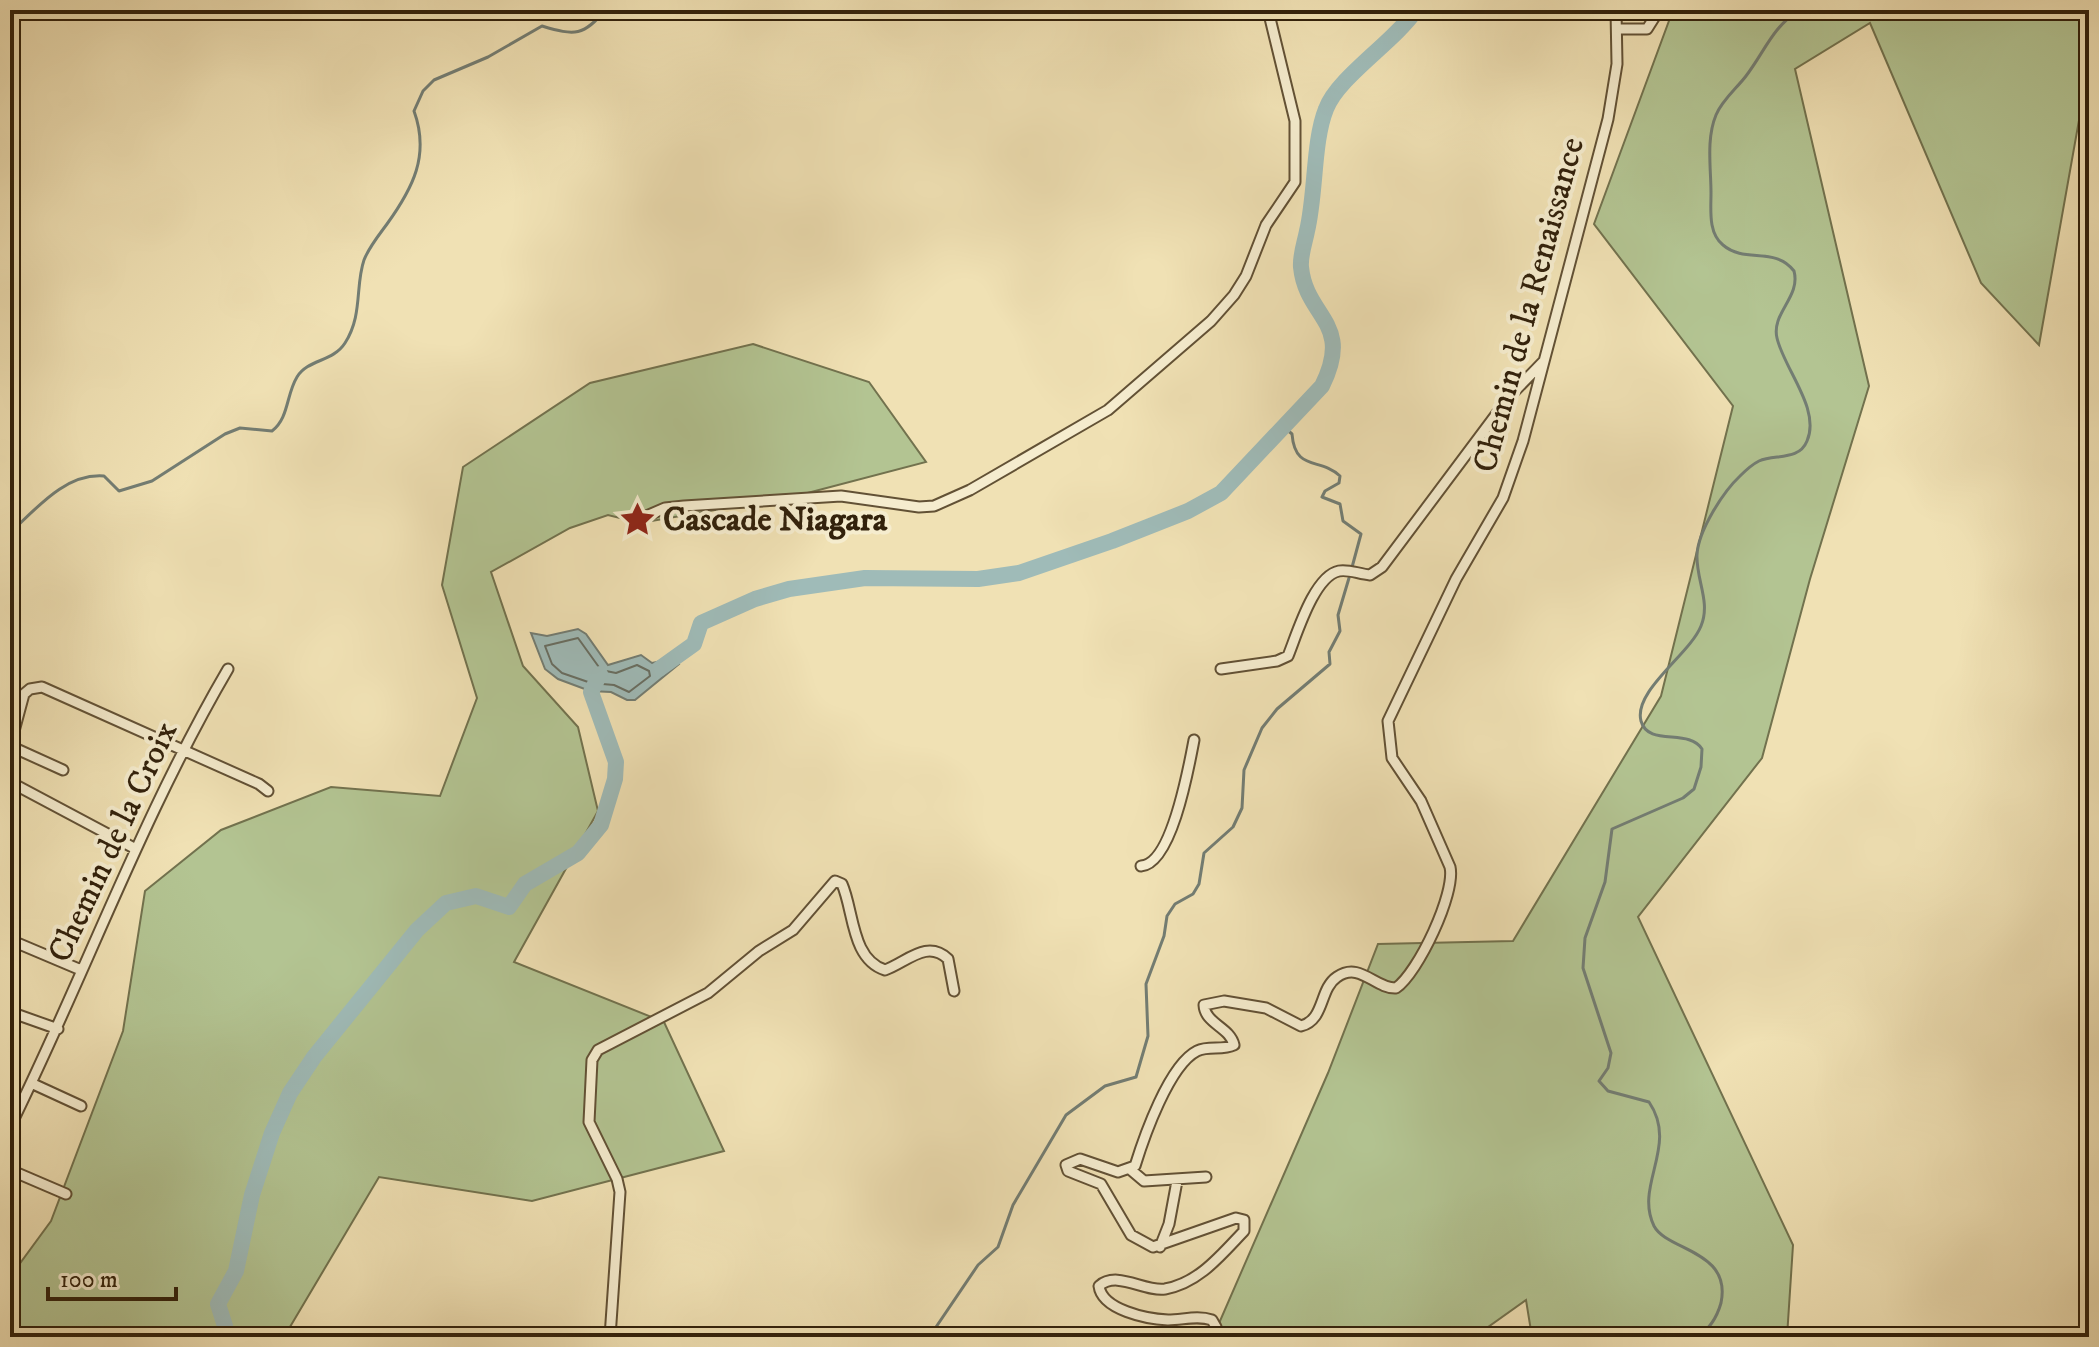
<svg xmlns="http://www.w3.org/2000/svg" width="2099" height="1347" viewBox="0 0 2099 1347" font-family="'IM FELL DW Pica',serif">
<rect width="100%" height="100%" fill="#f0e1b4"/>
<filter id="stains"><feTurbulence type="fractalNoise" baseFrequency=".0025" numOctaves="4"/><feColorMatrix values="0 0 0 0 .2 0 0 0 0 .09 0 0 0 0 .02 0 0 0 .5 -.17"/></filter>
<radialGradient id="worn" r=".72"><stop offset=".6" stop-color="#630" stop-opacity="0"/><stop offset="1" stop-color="#630" stop-opacity=".3"/></radialGradient>
<path fill="#b3c492" stroke="#72724e" stroke-width="2" d="M1673,10H2089V109H2081L2039,345L1981,283L1870,23L1795,69L1869,386L1810,579L1762,758L1638,917L1793,1245L1787,1337H1532L1526,1300L1474,1337H1213L1328,1073L1378,944L1513,941L1661,696L1733,406L1594,224Z
M753,344L869,382L926,462L796,496L640,523L608,515L570,528L491,572L523,666L578,727L598,811L514,962L664,1022L724,1151L532,1201L379,1177L284,1337H10V1277L51,1221L123,1031L145,891L221,830L331,787L440,796L477,698L442,585L463,467L590,383Z"/>
<path fill="#9fbbb8" stroke="#737d73" stroke-width="2" d="M578,629L586,634L608,665L641,655L652,663L675,658L679,664L635,700H627L611,692L590,691L558,679L545,669L531,633L547,636Z"/>
<g fill="none" stroke-linecap="round" stroke-linejoin="round">
<path stroke="#686e62" stroke-width="2" d="M578,638L601,670L616,673L637,665L649,671L650,676L629,692L614,685L591,683L562,673L552,664L545,646Z"/>
<path stroke="#737d73" stroke-width="3" d="M1285,428L1292,434C1295,472 1320,457 1340,476L1339,483L1325,491L1322,497L1340,504L1343,521L1361,534L1351,571
M10,533C36,509 65,473 104,476L119,491L152,481L225,434L240,428L272,431C289,418 286,395 297,377C308,359 333,362 345,343C363,315 355,286 364,260C369,247 379,235 387,224C413,188 430,155 414,111L423,91L434,80L488,57L542,26C575,36 584,36 605,10
M2089,611L2083,656L2089,694
M934,1337V1330L978,1265L998,1247L1013,1205L1066,1115L1105,1086L1136,1077L1148,1036L1146,984L1164,936L1167,916L1175,904L1193,894L1199,884L1204,853L1233,827L1242,808L1244,770L1262,728L1277,709L1330,664L1329,652L1340,631L1338,615L1349,578
M1697,1337C1710,1329 1717,1317 1721,1303C1732,1250 1667,1251 1654,1226C1634,1185 1679,1146 1649,1102L1608,1091L1599,1081L1608,1068L1611,1053L1583,968L1585,938L1605,882L1612,829L1683,798L1694,789L1701,767L1702,749C1689,728 1648,747 1641,721C1633,691 1690,654 1701,626C1711,602 1696,580 1697,555C1698,531 1723,492 1740,476C1745,471 1753,464 1759,461C1775,454 1799,461 1807,441C1821,409 1784,369 1777,338C1771,313 1801,297 1794,271C1775,246 1745,264 1723,245C1708,233 1711,210 1711,193C1711,168 1706,139 1716,115C1722,100 1737,88 1746,76C1765,51 1772,28 1799,10"/>
<path stroke="#9fbbb8" stroke-width="16" d="M659,669L694,644L701,623L755,599L789,589L865,578L978,579L1019,573L1112,541L1188,511L1221,493L1322,386C1354,322 1306,318 1301,267C1300,255 1305,242 1307,231C1316,194 1313,141 1326,109C1338,77 1394,42 1416,10
M219,1337L225,1326L218,1304L236,1271L252,1195L272,1133L290,1093L314,1057L417,930L446,903L476,896L509,907L525,884L578,853L601,825L615,779L616,762L591,692L600,674"/>
<defs>
<path id="minor" d="M1617,29H1647L1659,10
M637,520L665,508L684,506L841,496L919,507L934,506L970,490L1108,410L1211,321L1234,295L1246,276L1266,225L1295,182V121L1268,10
M1221,669L1277,661L1288,656C1297,634 1314,576 1339,571C1348,569 1359,574 1370,575L1382,567L1510,396L1543,362
M10,746L24,694L30,689L42,687L259,784L268,791
M10,746L63,770
M10,782L134,848
M1141,866C1172,864 1189,766 1194,740
M10,940L81,970
M10,1012L58,1029
M31,1083L81,1106
M10,1127C85,975 142,816 228,669
M10,1170L66,1194
M1131,1170L1144,1181L1206,1177
M1160,1247L1169,1224L1177,1181
M610,1337L620,1192L617,1179L589,1122L592,1060L598,1050L708,993L759,951L793,930L835,881L842,884C854,911 851,959 885,970C907,962 927,939 948,959L954,991
M1212,1337L1216,1327L1212,1320C1197,1315 1183,1320 1168,1320C1147,1319 1102,1310 1099,1286C1117,1270 1144,1292 1165,1289C1199,1283 1221,1255 1244,1231V1220L1236,1218L1153,1247L1131,1235L1101,1184L1068,1171L1066,1165L1080,1159L1118,1172L1135,1166C1144,1137 1169,1065 1197,1051C1209,1045 1222,1051 1234,1045C1230,1027 1205,1024 1204,1005L1224,1001L1266,1008L1301,1026C1325,1020 1319,989 1337,977C1360,961 1375,989 1396,988C1418,973 1456,893 1450,867L1421,801L1392,758L1388,721L1456,579L1503,498L1523,441L1608,119L1617,64L1616,10"/>
</defs>
<use href="#minor" stroke="#625135" stroke-width="13"/>
<use href="#minor" stroke="#f5ecce" stroke-width="9"/>
</g>
<defs>
<symbol id="sight-bare" viewBox="-9 -9 18 18"><path d="M0-6L1.8-2.2L6-1.7L2.9 1.2L3.7 5.4L0 3.3L-3.7 5.4L-2.9 1.2L-6-1.7L-1.8-2.2Z" fill="#8f2418" stroke="#f5ecce" stroke-width="2.5" paint-order="stroke"/></symbol>
</defs>
<g fill-rule="evenodd">
<use href="#sight-bare" x="612" y="494" width="51" height="51"/>
</g>
<g text-anchor="middle" dominant-baseline="central" stroke-width="8" stroke-linejoin="round" paint-order="stroke">
<g font-size="34" fill="#32210b" stroke="#f5ecce">
<text transform="translate(1529 305) rotate(-75)">Chemin de la Renaissance</text>
<text transform="translate(113 842) rotate(-65)">Chemin de la Croix</text>
</g>
<g font-size="34" font-weight="bold" fill="#32210b" stroke="#f5ecce" text-anchor="start">
<text x="663" y="520">Cascade Niagara</text>
</g>
</g>
<rect width="2099" height="1347" fill="none" stroke="#f0e1b4" stroke-width="40"/>
<rect x="12" y="12" width="2075" height="1323" fill="none" stroke="#32210b" stroke-width="4"/>
<rect x="20" y="20" width="2059" height="1307" fill="none" stroke="#32210b" stroke-width="2"/>
<path d="M48 1287v12h128v-12" fill="none" stroke="#32210b" stroke-width="4"/>
<text x="60" y="1287" font-size="24" fill="#32210b" stroke="#f5ecce" stroke-width="6" paint-order="stroke">100 m</text>
<rect width="100%" height="100%" filter="url(#stains)"/>
<rect width="100%" height="100%" fill="url(#worn)"/>
</svg>
